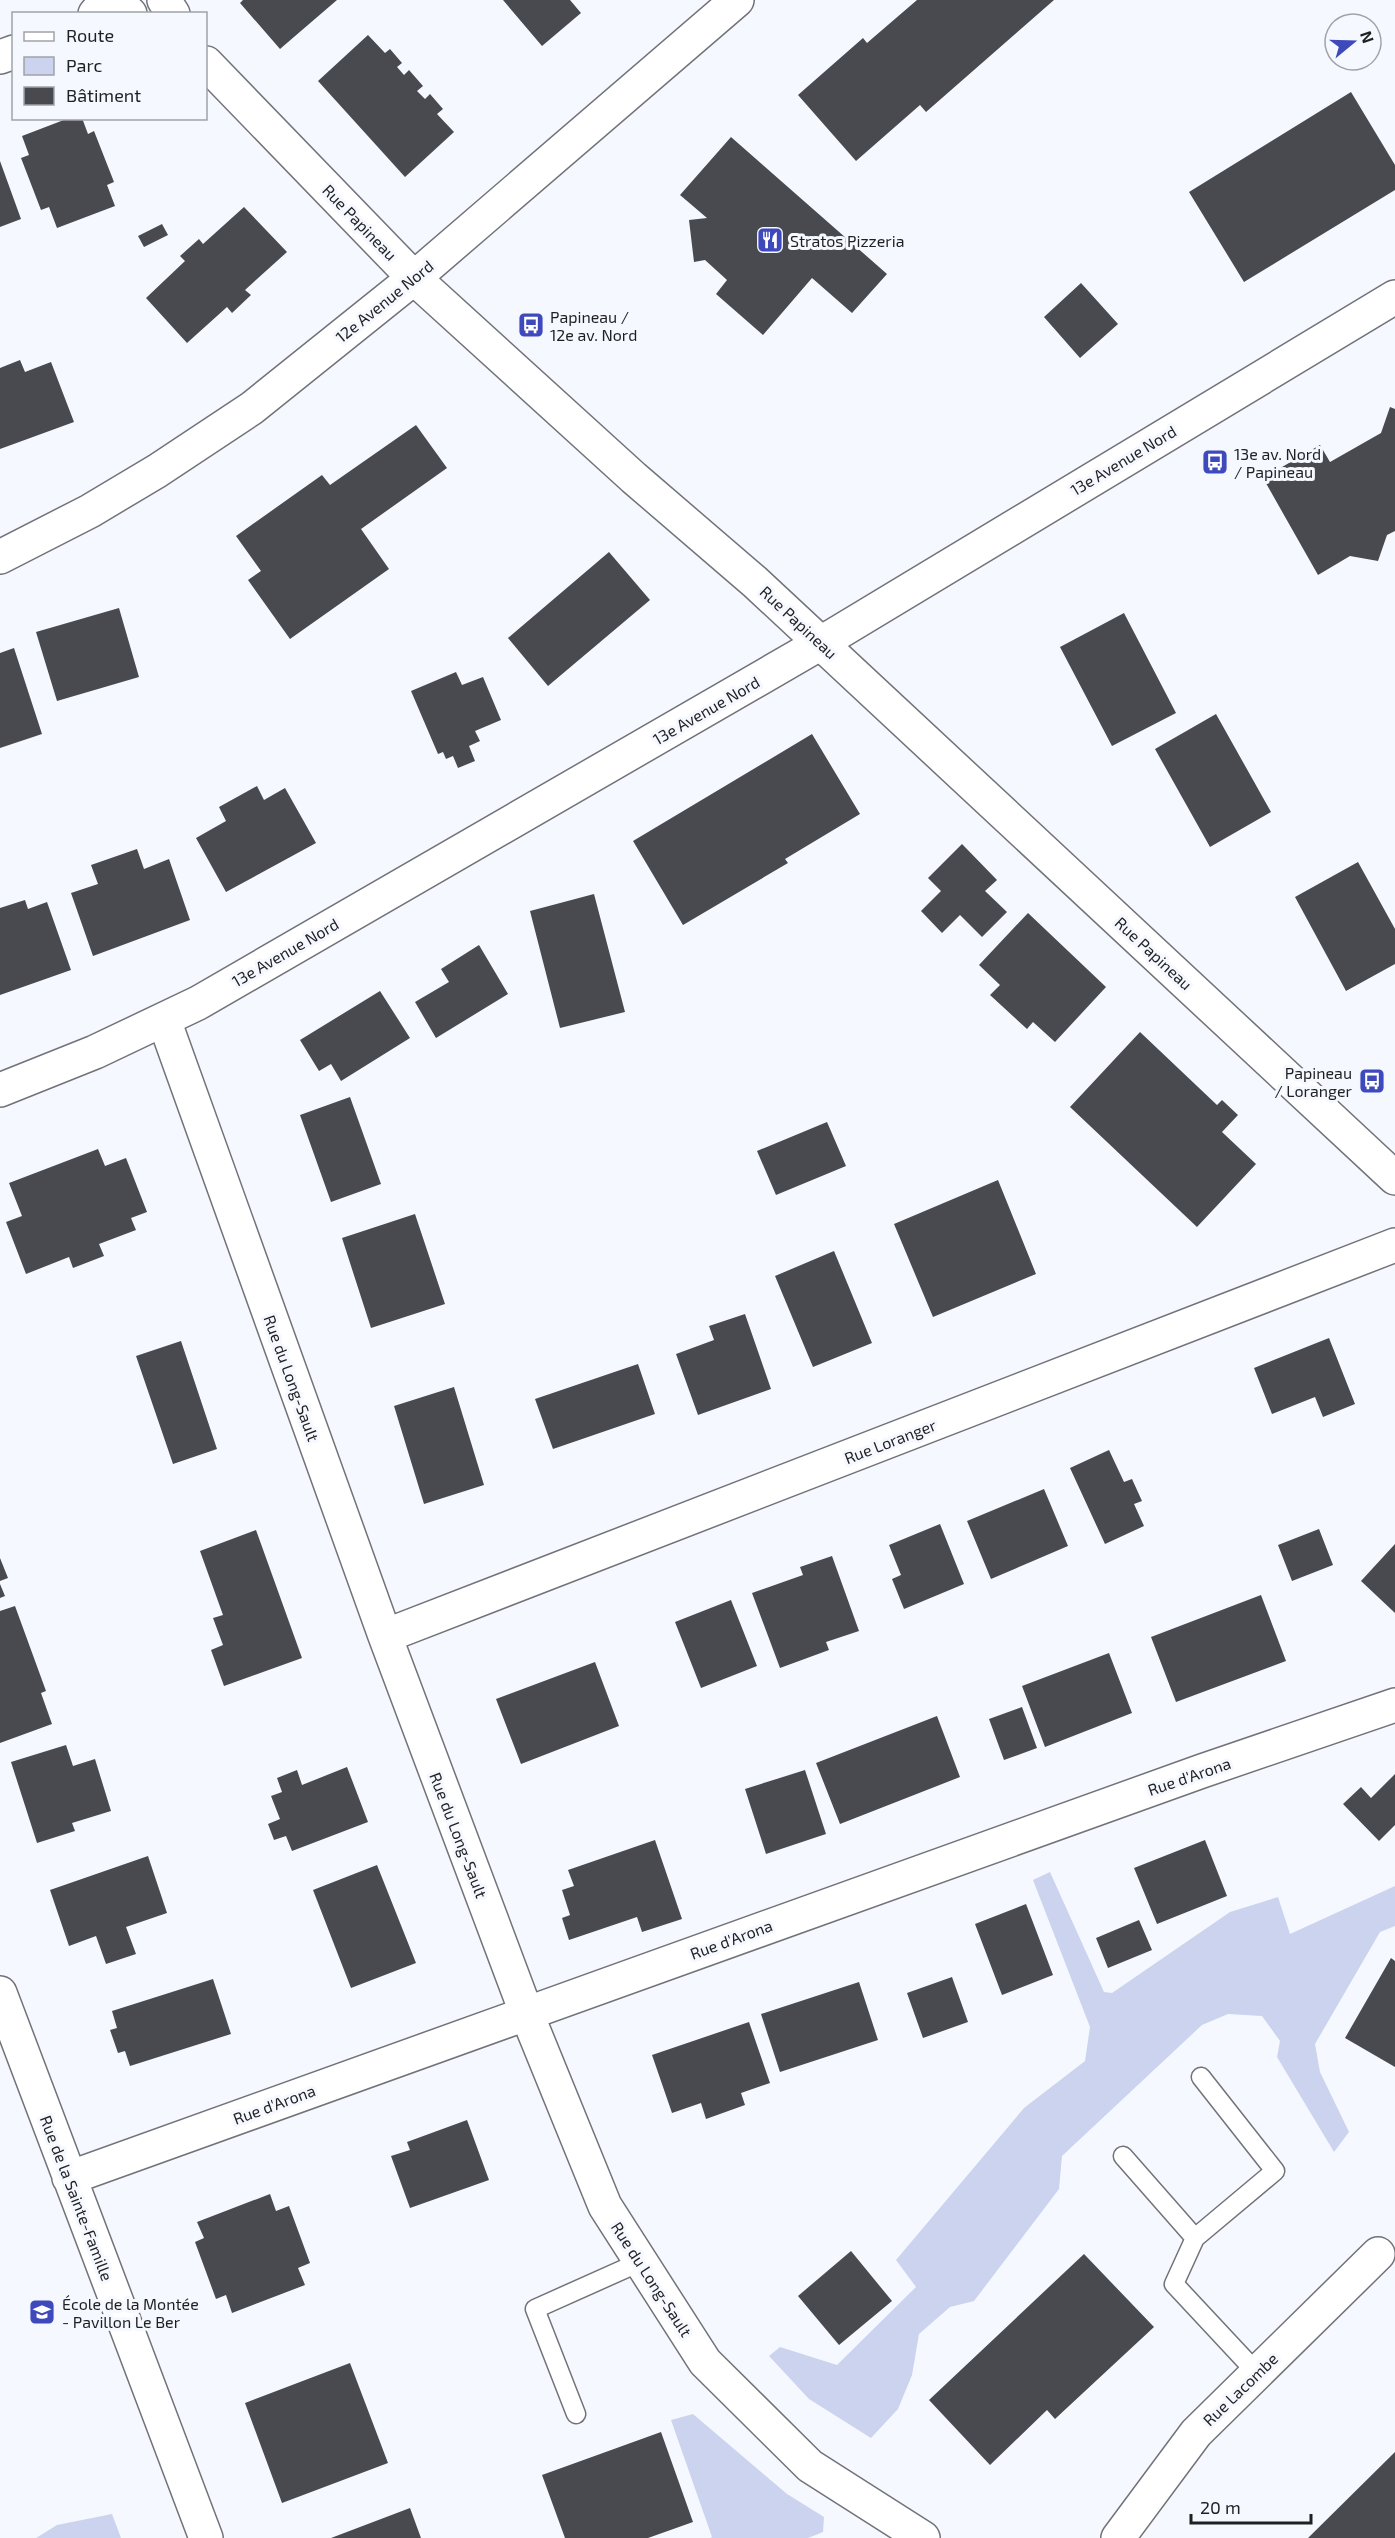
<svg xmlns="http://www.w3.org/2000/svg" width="1395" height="2538" viewBox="0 0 1395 2538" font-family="'Exo 2',sans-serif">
<rect width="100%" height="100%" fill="#f6f8ff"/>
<path fill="#cbd3ef" d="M1050,1872L1104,1992L1112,1993L1230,1912L1278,1897L1290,1934L1395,1886V1926L1380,1932L1315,2044L1320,2072L1349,2132L1334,2152L1277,2057L1280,2041L1262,2016L1228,2014L1202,2025L1062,2156L1059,2189L974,2301L950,2307L919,2334L912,2375L898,2409L871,2438L809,2399L769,2356L780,2347L837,2365L916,2287L896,2260L1024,2108L1085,2061L1090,2027L1033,1880Z
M693,2414L787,2494L824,2517L823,2532L808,2538H710L712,2537L671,2420Z
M112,2514L121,2538H36L57,2525Z"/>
<path fill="#484a50" d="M243,0H337L280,49L240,3Z
M503,0H570L581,13L542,46Z
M917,0H1054L926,112L920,105L856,161L798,95L863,38L867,43Z
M368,35L385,53L390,49L402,63L397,67L404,75L409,70L423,86L417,91L425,99L430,94L443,109L437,114L454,132L405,177L318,81Z
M1351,92L1395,165V190L1244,282L1189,192Z
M69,118H82L88,134L94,131L114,182L107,185L115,206L57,228L49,207L41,210L21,158L29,155L22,136Z
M731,137L887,274L852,313L812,278L763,335L716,294L727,280L705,260L694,262L689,220L707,218L680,195Z
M0,161L21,219L0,227Z
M244,207L287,252L245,290L251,295L232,313L227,307L187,343L146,298L185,261L180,256L199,239L203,244Z
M162,224L168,235L144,247L138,236Z
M1081,283L1118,324L1080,358L1044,317Z
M20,360L25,372L51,362L74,422L0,449V368Z
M1390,407L1395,409V531L1387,535L1378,561L1350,556L1318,575L1263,478L1320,445L1330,462L1381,433Z
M416,425L447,468L361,529L389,569L290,639L248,580L261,571L236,536L322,475L330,485Z
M609,552L650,600L548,686L508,638Z
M119,608L139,677L57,701L36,632Z
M1124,613L1176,713L1112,746L1060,647Z
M14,648L42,734L0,748V653Z
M456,672L462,685L483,677L501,720L475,731L480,741L469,746L475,761L458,768L453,756L446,759L443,752L438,754L411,691Z
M1216,714L1271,812L1210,847L1155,749Z
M812,734L860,814L785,859L788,863L683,925L633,841Z
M257,786L264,800L285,788L316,843L226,892L196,838L226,821L219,807Z
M962,844L997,880L985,891L1007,912L982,937L960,915L942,933L921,911L941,891L928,878Z
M137,849L144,869L169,859L190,920L93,956L71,893L98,884L91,865Z
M1358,862L1395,929V964L1346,991L1295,897Z
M594,894L625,1012L560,1028L530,911Z
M25,900L28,909L47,902L71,970L0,995V908Z
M1028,913L1106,987L1055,1042L1033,1022L1027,1029L990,995L1000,985L979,965Z
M479,945L508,994L436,1038L415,1002L449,982L441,969Z
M380,991L410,1038L341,1081L331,1064L319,1071L300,1040Z
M1140,1032L1217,1105L1222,1100L1238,1115L1222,1132L1256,1164L1197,1227L1070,1107Z
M350,1097L381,1184L331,1202L300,1115Z
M827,1122L846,1166L776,1195L757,1151Z
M98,1149L105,1166L126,1158L147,1212L131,1218L136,1230L99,1244L104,1256L73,1268L69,1257L26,1274L6,1222L22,1216L9,1183Z
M998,1180L1036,1274L933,1317L894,1224Z
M415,1214L445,1304L371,1328L342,1238Z
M834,1251L872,1343L813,1367L775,1276Z
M745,1314L771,1389L698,1415L676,1354L714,1340L709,1326Z
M1329,1338L1355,1404L1323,1417L1315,1397L1272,1414L1254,1368Z
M181,1341L217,1449L173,1464L136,1356Z
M638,1364L655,1414L553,1449L535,1399Z
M454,1387L484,1485L424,1504L394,1406Z
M1109,1450L1124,1482L1132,1479L1142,1501L1134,1504L1144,1526L1105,1544L1070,1468Z
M1044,1489L1068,1546L991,1579L967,1521Z
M940,1524L964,1584L904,1609L892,1579L901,1575L889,1545Z
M1319,1529L1333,1565L1292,1581L1278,1545Z
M256,1530L302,1658L224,1686L211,1650L223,1645L213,1618L223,1615L200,1551Z
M1395,1544V1613L1361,1581Z
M832,1556L859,1631L826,1642L829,1650L780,1668L752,1593L803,1575L800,1567Z
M0,1558L8,1578L0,1581Z
M0,1584L5,1596L0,1598Z
M1261,1595L1286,1661L1176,1702L1151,1637Z
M731,1600L757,1666L701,1688L675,1622Z
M15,1606L46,1691L41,1693L52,1724L0,1743V1611Z
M1109,1653L1132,1713L1045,1747L1022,1686Z
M595,1662L619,1726L521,1764L496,1699Z
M1022,1707L1037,1748L1004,1760L989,1719Z
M937,1716L960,1777L840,1824L816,1763Z
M66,1745L73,1766L95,1759L111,1811L72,1823L75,1831L37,1843L11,1762Z
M347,1767L368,1822L292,1851L286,1836L274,1840L268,1824L280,1819L271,1796L282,1792L277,1778L297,1770L302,1785Z
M805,1770L826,1834L766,1854L745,1789Z
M1395,1774V1825L1379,1841L1343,1804L1361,1787L1371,1798Z
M655,1840L682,1919L642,1932L637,1917L569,1940L562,1918L570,1915L562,1890L574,1886L568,1870Z
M1205,1840L1227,1896L1157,1924L1134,1868Z
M148,1856L167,1913L126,1927L136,1954L106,1964L96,1936L69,1946L50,1890Z
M377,1865L416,1963L351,1988L313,1890Z
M1026,1904L1053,1975L1002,1995L975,1924Z
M1139,1920L1152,1950L1108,1968L1096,1938Z
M1391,1958L1395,1961V2067L1345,2038Z
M952,1977L968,2022L923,2038L907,1993Z
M213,1979L231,2034L130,2066L125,2051L118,2053L110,2030L117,2028L112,2011Z
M859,1982L878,2040L780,2072L761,2014Z
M749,2022L770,2083L741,2093L745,2105L706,2119L701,2103L672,2113L652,2055Z
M467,2120L489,2180L410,2208L391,2156L410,2150L407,2142Z
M270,2194L276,2211L289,2206L310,2263L298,2268L305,2285L232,2313L226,2295L216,2299L195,2242L204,2238L197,2222Z
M851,2251L892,2301L839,2345L798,2296Z
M1084,2254L1154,2327L1055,2419L1047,2410L990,2465L929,2400Z
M350,2363L388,2463L282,2503L245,2403Z
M661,2432L693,2522L648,2538H565L542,2475Z
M1395,2452V2538H1308Z
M410,2508L421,2538H331Z"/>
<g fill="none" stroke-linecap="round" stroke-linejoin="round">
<defs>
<path id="service" d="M1201,2077L1275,2171L1195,2238L1174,2284L1257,2373
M1123,2156L1195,2238
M576,2414L535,2309L640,2262"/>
<path id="minor" d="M95,14L107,0
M0,57L14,52
M164,1020L385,1636L526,2012L605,2206L705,2362L810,2466L923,2538
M385,1636L1395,1245
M0,1993L206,2538
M69,2178L1202,1771L1395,1705
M1118,2538L1196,2433L1378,2254"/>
<path id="tertiary" d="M116,0L130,14
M164,0L173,14
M206,63L414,278L634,478L755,582L1395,1178"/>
<path id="secondary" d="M0,557L90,511L157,471L252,408L414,278L737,0
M0,1090L95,1052L198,1003L821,643L1395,297"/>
</defs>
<use href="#service" stroke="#717379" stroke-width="21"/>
<use href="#minor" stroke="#717379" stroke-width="36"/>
<use href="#tertiary" stroke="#717379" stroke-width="36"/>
<use href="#secondary" stroke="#717379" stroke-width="36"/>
<use href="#service" stroke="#fff" stroke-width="18"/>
<use href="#minor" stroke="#fff" stroke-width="33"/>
<use href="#tertiary" stroke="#fff" stroke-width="33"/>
<use href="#secondary" stroke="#fff" stroke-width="33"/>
</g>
<defs>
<symbol id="restaurant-square" viewBox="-11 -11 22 22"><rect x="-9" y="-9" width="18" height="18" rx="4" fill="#3e49bc" stroke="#f6f8ff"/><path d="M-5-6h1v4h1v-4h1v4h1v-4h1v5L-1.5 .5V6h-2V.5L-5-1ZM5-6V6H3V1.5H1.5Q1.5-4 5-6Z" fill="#fff"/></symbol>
<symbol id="bus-square" viewBox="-11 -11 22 22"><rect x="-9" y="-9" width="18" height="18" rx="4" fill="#3e49bc" stroke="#f6f8ff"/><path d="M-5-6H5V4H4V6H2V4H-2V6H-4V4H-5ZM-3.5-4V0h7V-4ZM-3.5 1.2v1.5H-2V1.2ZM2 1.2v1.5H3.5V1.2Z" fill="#fff"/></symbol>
<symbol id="school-square" viewBox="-11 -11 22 22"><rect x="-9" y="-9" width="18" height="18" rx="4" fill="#3e49bc" stroke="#f6f8ff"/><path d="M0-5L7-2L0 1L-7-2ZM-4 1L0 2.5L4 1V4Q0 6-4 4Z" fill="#fff"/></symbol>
</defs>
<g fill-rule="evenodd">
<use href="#restaurant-square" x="755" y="225" width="30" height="30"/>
<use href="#bus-square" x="516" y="310" width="30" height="30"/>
<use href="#bus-square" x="1200" y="447" width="30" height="30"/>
<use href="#bus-square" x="1357" y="1066" width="30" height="30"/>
<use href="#school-square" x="27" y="2297" width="30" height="30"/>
</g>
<g text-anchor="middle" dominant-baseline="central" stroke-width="6" stroke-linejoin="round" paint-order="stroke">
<g font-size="16" fill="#1f2022" stroke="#f6f8ff">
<text transform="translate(360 222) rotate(46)">Rue Papineau</text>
<text transform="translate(384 301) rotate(-39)">12e Avenue Nord</text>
<text transform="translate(1123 460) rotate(-31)">13e Avenue Nord</text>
<text transform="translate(799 622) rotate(43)">Rue Papineau</text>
<text transform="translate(706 710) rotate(-30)">13e Avenue Nord</text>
<text transform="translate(285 952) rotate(-30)">13e Avenue Nord</text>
<text transform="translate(1154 953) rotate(43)">Rue Papineau</text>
<text transform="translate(292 1378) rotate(70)">Rue du Long-Sault</text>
<text transform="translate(890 1441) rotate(-21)">Rue Loranger</text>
<text transform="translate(1189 1776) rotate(-19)">Rue d'Arona</text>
<text transform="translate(459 1835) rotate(69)">Rue du Long-Sault</text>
<text transform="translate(731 1939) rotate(-20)">Rue d'Arona</text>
<text transform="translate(274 2104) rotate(-20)">Rue d'Arona</text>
<text transform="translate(77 2198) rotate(69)">Rue de la Sainte-Famille</text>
<text transform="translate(652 2279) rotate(57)">Rue du Long-Sault</text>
<text transform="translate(1240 2389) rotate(-44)">Rue Lacombe</text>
</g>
<g font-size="16" fill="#1f2022" stroke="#f6f8ff" text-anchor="start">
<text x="790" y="240">Stratos Pizzeria</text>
<text x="550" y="316">Papineau /<tspan x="550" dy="18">12e av. Nord</tspan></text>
<text x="1234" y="453">13e av. Nord<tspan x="1234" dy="18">/ Papineau</tspan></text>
<text x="1352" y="1072" text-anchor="end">Papineau<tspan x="1352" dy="18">/ Loranger</tspan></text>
<text x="62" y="2303">École de la Montée<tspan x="62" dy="18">- Pavillon Le Ber</tspan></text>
</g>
</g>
<rect x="12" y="12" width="195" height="108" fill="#f6f8ff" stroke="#a0a2a7" stroke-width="1.5"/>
<rect x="24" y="32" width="30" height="9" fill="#ffffff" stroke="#a0a2a7" stroke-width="1.5"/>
<text x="66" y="42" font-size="18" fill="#1f2022">Route</text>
<rect x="24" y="57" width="30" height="18" fill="#cbd3ef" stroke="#a0a2a7" stroke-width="1.5"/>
<text x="66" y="72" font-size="18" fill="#1f2022">Parc</text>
<rect x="24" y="87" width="30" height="18" fill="#484a50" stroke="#a0a2a7" stroke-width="1.5"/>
<text x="66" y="102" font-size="18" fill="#1f2022">Bâtiment</text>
<g transform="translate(1353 42) rotate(71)"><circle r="28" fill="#f6f8ff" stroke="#a0a2a7" stroke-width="1.5"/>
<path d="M0-4.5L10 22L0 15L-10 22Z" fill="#3e49bc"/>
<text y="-9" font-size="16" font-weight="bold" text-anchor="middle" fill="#1f2022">N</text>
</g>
<path d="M1191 2514v9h120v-9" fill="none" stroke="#1f2022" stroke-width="3"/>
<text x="1200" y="2514" font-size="18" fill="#1f2022" stroke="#f6f8ff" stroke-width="4.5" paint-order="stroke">20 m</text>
</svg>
